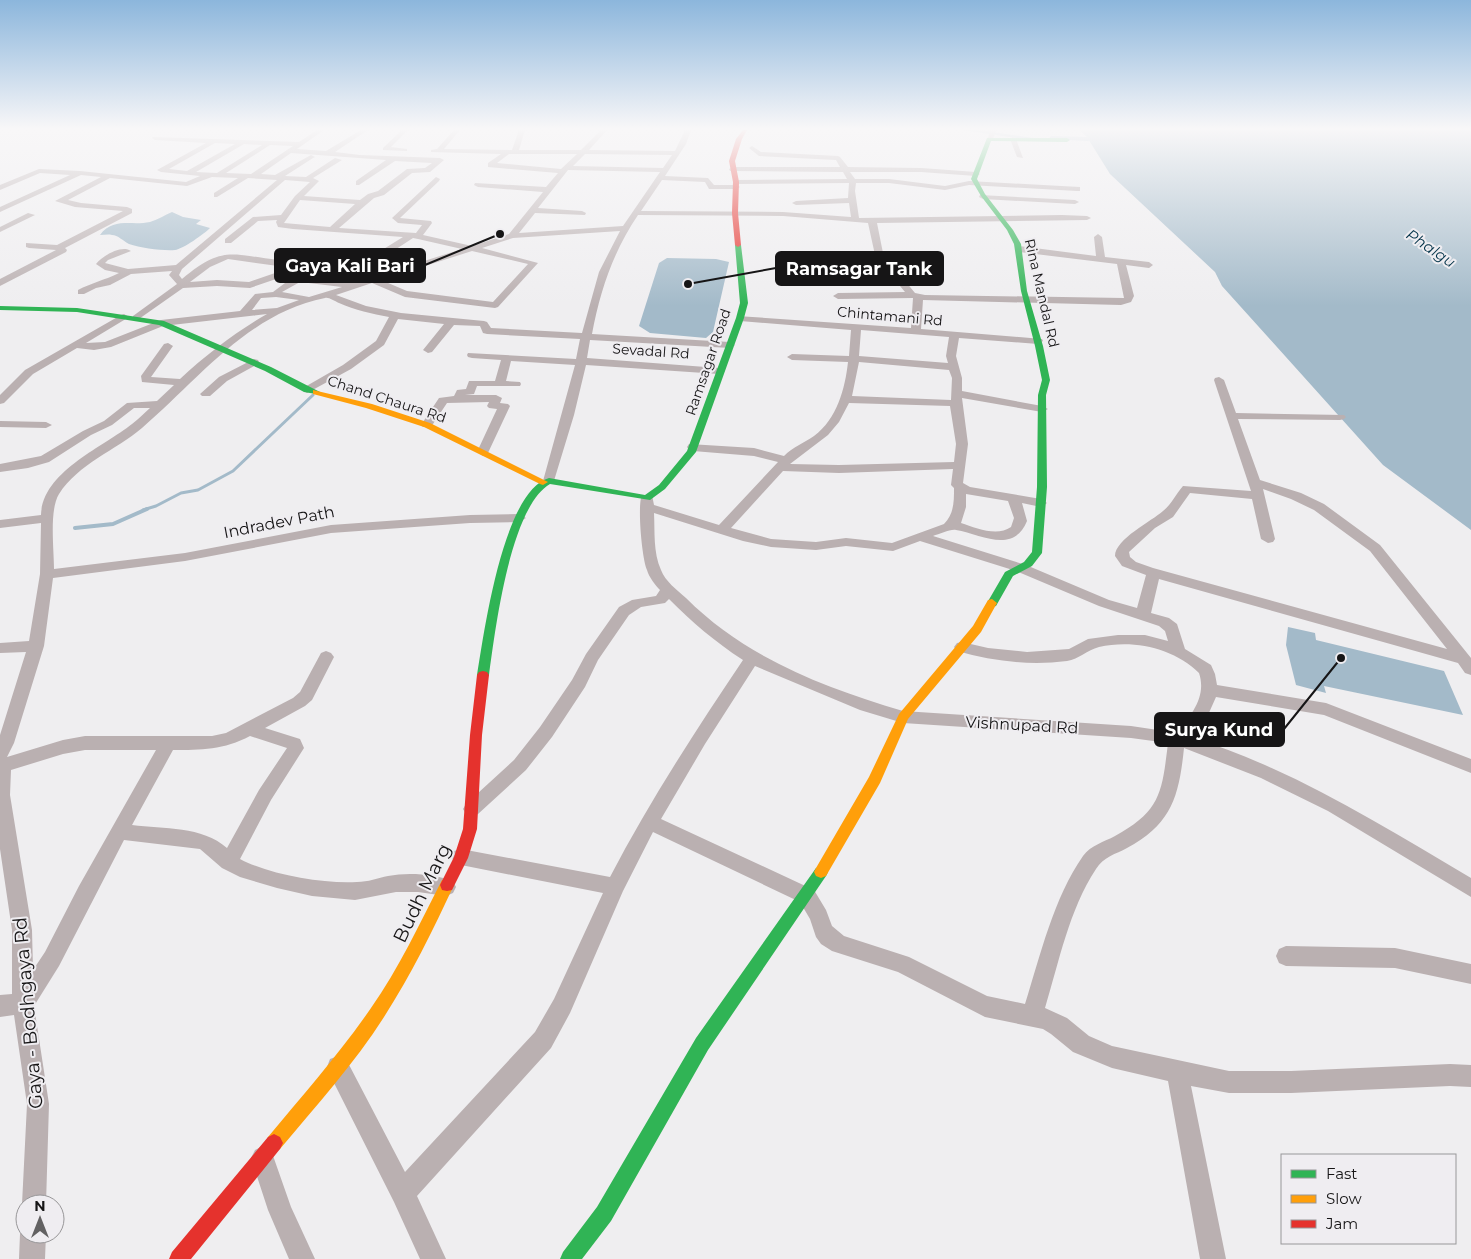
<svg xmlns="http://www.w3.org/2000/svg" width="1471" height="1259" viewBox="0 0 1471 1259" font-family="Montserrat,sans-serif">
<rect width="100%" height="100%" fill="#efeef0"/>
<path fill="#a3bac9" d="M1079,130H1471V530L1383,465L1222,286L1215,272L1110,174L1087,137Z
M172,212L183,217L201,220L196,224L210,228C204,234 183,249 175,250C163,251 141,248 129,244C123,241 118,235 112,235C108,234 104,235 100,235C113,217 132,226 150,222C157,220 165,215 172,212Z
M667,258L716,259L729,262L713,332L706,338L650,333L639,326L659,263Z
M1288,627L1315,633L1316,640L1444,671L1463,715L1324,686L1326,693L1296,685L1286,645Z"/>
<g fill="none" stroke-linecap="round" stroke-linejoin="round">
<path stroke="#a3bac9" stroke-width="3" d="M143,510L156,506L181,493L198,490L233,471L313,395"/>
<path stroke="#a3bac9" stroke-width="4" d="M75,528L113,524L147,509"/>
<path fill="#a3bac9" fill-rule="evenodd" d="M963,130H978L1033,138L1030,140Z
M1051,136L1088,137L1091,139L1088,141L1049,139Z"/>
<path fill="#bab0b1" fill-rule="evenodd" d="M317,130H324L297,149L326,151L361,130H368L335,152L360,155L440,158L444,160L430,172L412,173L384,195L374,198L339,228L416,233L422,225L398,223L392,218L436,177L440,179L439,181L400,218L431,221L432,223L423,235L472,246L509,234L543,192L478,187L474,185L475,183L546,187L558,173L488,167V163L501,154L431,152V150L437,149L454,130H460L444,149L512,150L519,130H525L519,150H581L601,130H607L589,150L675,151L685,130H691L686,144L665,176L708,178L714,185H736L740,187L736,189H709L705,182L662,180L641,211L783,212L851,217L849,203L796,205L792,203L796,201L848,198L849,183L733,184V180H736L847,179L843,172L730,171L729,169L733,167H840L836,160L759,156L749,148L752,146L761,152L838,156L840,157L848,167L921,168L976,172L980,174L976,176L921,172H850L855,179H889L945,186L969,181L1080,187V191H1077L969,185L945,190L889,183H856L855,191L859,218L1062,215L1087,216L1091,218L1087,220L877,223L885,263L901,276L915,293L925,295L1124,298L1117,264L1019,252L1015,249L1019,246L1096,256L1094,237L1098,234L1102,237L1105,257L1149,262L1153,265L1149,268L1126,265L1134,296L1131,302L1121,305L923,300L921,329L1042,339L1043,341L1038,344L959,338L956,356L962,378V391L1042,406L1048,409L1042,412L962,398L968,444L963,483L970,487L1041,499L1047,503L1041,507L1022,503L1027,521C1013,555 981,534 956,530C950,529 940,534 933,536L1026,565L1109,600L1137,608L1146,575L1122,566L1115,556C1115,539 1152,521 1163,511C1171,505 1176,494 1183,486L1251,491L1214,380L1215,378L1219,377L1224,380L1236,413L1344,415L1346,417L1344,419L1340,420L1238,419L1260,480L1301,493L1324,504L1380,545L1471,658V675L1465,673L1458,663L1159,579L1151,613L1169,618L1177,624L1185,649L1211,665L1215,674L1217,685L1326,703L1471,759V773L1324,715L1216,697L1208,715L1193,738C1293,769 1381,825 1471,878V897L1328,811L1261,778L1184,748C1179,796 1172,824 1127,848C1116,854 1103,857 1096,869C1069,910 1059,962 1045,1008L1067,1018L1089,1036L1112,1046L1229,1071H1291L1450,1064L1471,1065V1087L1450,1086L1291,1093H1229L1191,1086L1226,1259H1200L1168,1081L1112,1068L1073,1052L1051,1034L1043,1029L985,1017L898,972L832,951L821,944L816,937L810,919L800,902L653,832L623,891L570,1013L551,1048L417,1196L446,1259H420L394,1202L330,1075L327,1067L330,1059L338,1056L346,1059L405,1172L535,1032L554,999L603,893L461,865L454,863L452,857L454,851L461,849L610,877C649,802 696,730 743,660C715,642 692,622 669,599L665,603L641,607L629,615L598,660L585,687L552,737L526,770L478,814L472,817L466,814L463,809L466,804L514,760L540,727L572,680L586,654L619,607L632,600L656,596L660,590C655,585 649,577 647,570C642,559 637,505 642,495H652L654,505L719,525L778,462L754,456L693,451L689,450L687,447L689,444L754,448L784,456C793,447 804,443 814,436C837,419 845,389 848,362L792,360L787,357L792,354L849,356L851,330L740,321L737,320V316L911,328L913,298L838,299L833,296L838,293L905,292L895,280L877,264L868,223L783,216L638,215C613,252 600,291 592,334L730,342L735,345L730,348L590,340L587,358L719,368L724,371L719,374L586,365L574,415L553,484H545L543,481L575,365L511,361L506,381L520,382L521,384L520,386H477L474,394L465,395H496L502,398L500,403L508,404L510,406L487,455L483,456L477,452L497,409L489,408L487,406L489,402L447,403L431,427H423L421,425L439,398L454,396L457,390L466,389L469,381H495L501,360L472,358L468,357L467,355L468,353L576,359L580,339L487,334L483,333L480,326L454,325L432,352L428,353L423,350L444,324L398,319L384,345L351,369L307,393L302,390L303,388L343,365L376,341L389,317C372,314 355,310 339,303C334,301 329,297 325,298C248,313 198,380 142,428C116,450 78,464 59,494C49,510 54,549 54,569L185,553L331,525L470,515L519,514L526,518L519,522L470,523L331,533L185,561L53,578L44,646L14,743L7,757L63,740L85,736H212L226,733L293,698L300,692L321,653L326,651L331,653L334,657L312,700L305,706L265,728L300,739L304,748L271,800L240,859C270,875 324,884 357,882C368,882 378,878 388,876C408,872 434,874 453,881L456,887L453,893L446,896L418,892H396L355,900L312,896L277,888L240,877L222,868L200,849L124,840L59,966L34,1006L49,1104L46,1204H25V1212L22,1204L27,1104L14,1015L0,1017V995L12,994V930L0,849V735L26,652L0,653V643L29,641L40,574L41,523L0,528V520L41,515C42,472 103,447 132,424C139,419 144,413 150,408H134L112,425L91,435L49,462L28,468L0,472V464L41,456L83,431L104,421L127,403L157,401L174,385L142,382L141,376L164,344L168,343L173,346L151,377L180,379C207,354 236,332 267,314L163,326L111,347L94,350L77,348L33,374L4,403L0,404V395L25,370L121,315L124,314L129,317L86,343L105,342L161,320L240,311L255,294L273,292L289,280L276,279L250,288L217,286L183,288L136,321L133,320V316L177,284L169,275L172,271L131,274L110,285L96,288L84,294H78V290C91,283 105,280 119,273L105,270L96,264C102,256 122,244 131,251L108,260L105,263L128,269L176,265L277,180L248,178L217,197H214V193L238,178L212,177L187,186L110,178L68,200L81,203L127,207L132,209V213L65,248L67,250L66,252L0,286V279L56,250L29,248L26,247V243L57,245L123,211L75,207L55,201L101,177L81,175L0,212V207L70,175L40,173L0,190V185L39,169L80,171L186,182L200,176L161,172L157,170L206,143L155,140L152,138L153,137L299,142ZM215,143L235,144L187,171L169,169ZM244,144L262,145L217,173L196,172ZM270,145L293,146L251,174L226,173ZM291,153L386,160L356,181V185H359L395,161L432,163L425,168L407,169L378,191L368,194L360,200L304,196L319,181L313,178L342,160L335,158L306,177L285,176L313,158L315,157L311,155L275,175L261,174ZM509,154H577L561,169L497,163ZM585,154L672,155L663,168L573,166ZM568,170L660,172L623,226L519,233L535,213L585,215L586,213L582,211L538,208ZM285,180L310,182L295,196L281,215L253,217L225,239V243H231L258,221L277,220L276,222L278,227L293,229L403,237L374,255L348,251L336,253L297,276L275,273L249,282L217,280L190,282L210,267L228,259L278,266L282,263L278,260C230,254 222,246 182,279L179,275L182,269ZM300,200L355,204L330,227L284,223ZM620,231L599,272L582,333L491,328L487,322L484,321L401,313L366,306L336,295L372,283L405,297L495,308L498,307L538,263L482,248L513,238ZM413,238L418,239L462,249L421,262L384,257ZM472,251L528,264L493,302L407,291L381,280ZM341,257H348L410,265L353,283L307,277ZM300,282L342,287L309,297L282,292ZM276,297L299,300L277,308L252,310L261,298ZM861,330L949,337L946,356L948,363L859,356ZM859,362L949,370L952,378L951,400L852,396ZM849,403L950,406L956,444L954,462L839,465L790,464L828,435L839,422ZM953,469L951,485L954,488C954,502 954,514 944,524L892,543L846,538L816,542L771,539L731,528L783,471L839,473ZM1263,489L1291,499L1314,510L1370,551L1447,649L1153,568L1136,562L1130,557L1129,552L1155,528L1173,517L1190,493L1252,499L1261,539L1268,543L1273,542L1275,539ZM966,494L1008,501L1014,518L1011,527C997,537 976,528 961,523L966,507ZM654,513L743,541L771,547L816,550L846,546L893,551L920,541L1016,571L1099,606L1159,626L1165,631L1168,641L1145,635H1118L1088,639L1069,649L1027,652L988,648L962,642L957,643L954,647L957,651C993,661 1029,666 1067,661C1079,659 1087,650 1099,647C1133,639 1174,648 1199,673C1207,697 1191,714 1178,733L1131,726L903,711C823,687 746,658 686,598C677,590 665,581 661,570C653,552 655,532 654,513ZM755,666L860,710L903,723L1131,738L1168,743C1162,792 1161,811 1115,836C1104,842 1091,845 1083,856C1054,897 1040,956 1025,1004L987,996L909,957L844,936L832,926L826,910L814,890L661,819L705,744ZM250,736L287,748L259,790L227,848C202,826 164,829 132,825L173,750C201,750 224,750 250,736ZM85,750H156L79,886L45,952L33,970L32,930L10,795L11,770L63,754Z
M402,130H408L391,147L407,149V151L383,150V148Z
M990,130H996L993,139L988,138Z
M1013,137L1016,139L1023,158L1017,157L1010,139Z
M980,195L1075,200L1079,202L1075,204L983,199L979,197Z
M28,213L35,215L0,232V227Z
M254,359L258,360L259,362L258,364L227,381L210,396H202L200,394L219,377Z
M0,421L46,422L52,425L46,428L0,427Z
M1286,946L1395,948L1471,964V984L1395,968L1286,966L1279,963L1276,956L1279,949Z
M263,1146L271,1150L291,1207L315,1259H289L268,1210L251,1158L255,1150Z
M24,1225L25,1234H46L45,1259H19L20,1234Z"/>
<path fill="#30b455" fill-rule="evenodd" d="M987,138H1067L1070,140L1067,142L991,141L977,179L985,194L1013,230L1021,244L1027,291L1043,346L1050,380L1046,395L1047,487L1042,553L1032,566L1013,576L996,606L992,607L987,603L1005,572L1024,562L1032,552L1037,487L1038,395L1042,380L1035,346L1021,291L1014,244L1007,230L981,196L971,179Z
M738,243L741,245L748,303L744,318L696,452L665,489L650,500L550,484C510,507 495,631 489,675L487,678H479L477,675C484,633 503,491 549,478L645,495L659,485L687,451L736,318L740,303L735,245Z
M0,306L77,308L164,321L271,367L320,392L316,394L304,392L265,371L159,325L77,312L0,310Z
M821,866L826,868L828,872L826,876L708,1050L611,1221L582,1259H560L563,1252L597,1207L696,1038L816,868Z"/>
<path fill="#ff9f0a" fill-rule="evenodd" d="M313,390L372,404L430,423L548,482L543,485L540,484L424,427L366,408L313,394Z
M992,599L997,603L981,632L908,719L880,783L826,876L821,878L816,876L814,872L816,868L869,777L899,714L973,626L988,600Z
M447,879L452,880L454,885C433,930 411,975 384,1017C354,1064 316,1106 280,1149L274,1152L268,1149L265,1143L268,1137C303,1095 340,1053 371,1008C399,968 420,923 442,880Z"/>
<path fill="#e5322d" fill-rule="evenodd" d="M743,130H747L742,139L735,161L739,182L738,213L741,245L738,247L735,245L732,213L733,182L729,161L736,139Z
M483,671L487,672L489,675L482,735L477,829L468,858L452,890L447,891L442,890L440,885L454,857L463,829L470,735L477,675L479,672Z
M274,1134L280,1137L283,1143L280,1149L191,1259H169L172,1252L268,1137Z"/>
</g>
<linearGradient id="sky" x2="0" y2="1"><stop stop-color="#8cb6dc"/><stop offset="0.42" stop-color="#f8f7f8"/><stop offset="1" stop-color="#f8f7f8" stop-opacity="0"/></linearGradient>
<rect width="1471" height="306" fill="url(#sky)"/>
<g text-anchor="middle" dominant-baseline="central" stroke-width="4" stroke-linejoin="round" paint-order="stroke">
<g font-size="14" fill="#161516" stroke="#efedf1">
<text transform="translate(1042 293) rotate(77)">Rina Mandal Rd</text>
<text transform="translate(890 316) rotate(5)">Chintamani Rd</text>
<text transform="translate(651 351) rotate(4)">Sevadal Rd</text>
<text transform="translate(708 362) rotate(-71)">Ramsagar Road</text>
<text transform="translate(387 399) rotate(18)">Chand Chaura Rd</text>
</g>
<g font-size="15" font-style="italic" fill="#033349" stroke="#efedf1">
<text transform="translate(1431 248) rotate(34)">Phalgu</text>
</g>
<g font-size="16" fill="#161516" stroke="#efedf1">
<text transform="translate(279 522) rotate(-11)">Indradev Path</text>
<text transform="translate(1022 725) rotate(3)">Vishnupad Rd</text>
</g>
<g font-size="19" fill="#161516" stroke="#efedf1">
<text transform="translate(422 893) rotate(-64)">Budh Marg</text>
<text transform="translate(28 1013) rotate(-95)">Gaya - Bodhgaya Rd</text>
</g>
</g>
<path fill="none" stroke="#161516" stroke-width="2" d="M500 234L425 265M688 284L776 268M1341 658L1284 729"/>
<g fill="#161516" stroke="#efedf1" stroke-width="2">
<circle cx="500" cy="234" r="5"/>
<circle cx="688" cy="284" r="5"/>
<circle cx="1341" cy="658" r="5"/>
</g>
<g fill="#161516" stroke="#161516" stroke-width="2">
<rect x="275" y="249" width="150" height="33" rx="5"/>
<rect x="776" y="252" width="167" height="33" rx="5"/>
<rect x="1155" y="713" width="129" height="33" rx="5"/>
</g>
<g font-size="18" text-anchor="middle" font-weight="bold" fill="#fff">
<text x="350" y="272">Gaya Kali Bari</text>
<text x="859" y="275">Ramsagar Tank</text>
<text x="1219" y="736">Surya Kund</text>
</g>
<rect x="1281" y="1154" width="175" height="90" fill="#efedf1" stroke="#989799"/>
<rect x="1291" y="1170" width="25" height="8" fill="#30b455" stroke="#989799"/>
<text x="1326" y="1179" font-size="15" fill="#161516">Fast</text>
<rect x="1291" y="1195" width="25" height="8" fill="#ff9f0a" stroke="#989799"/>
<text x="1326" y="1204" font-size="15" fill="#161516">Slow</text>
<rect x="1291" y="1220" width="25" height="8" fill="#e5322d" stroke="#989799"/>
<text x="1326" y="1229" font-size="15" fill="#161516">Jam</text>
<g transform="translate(40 1219)"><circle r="24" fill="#efedf1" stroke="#989799"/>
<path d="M0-4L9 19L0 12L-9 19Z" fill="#626162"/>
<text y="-8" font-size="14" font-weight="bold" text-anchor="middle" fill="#161516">N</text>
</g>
</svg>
